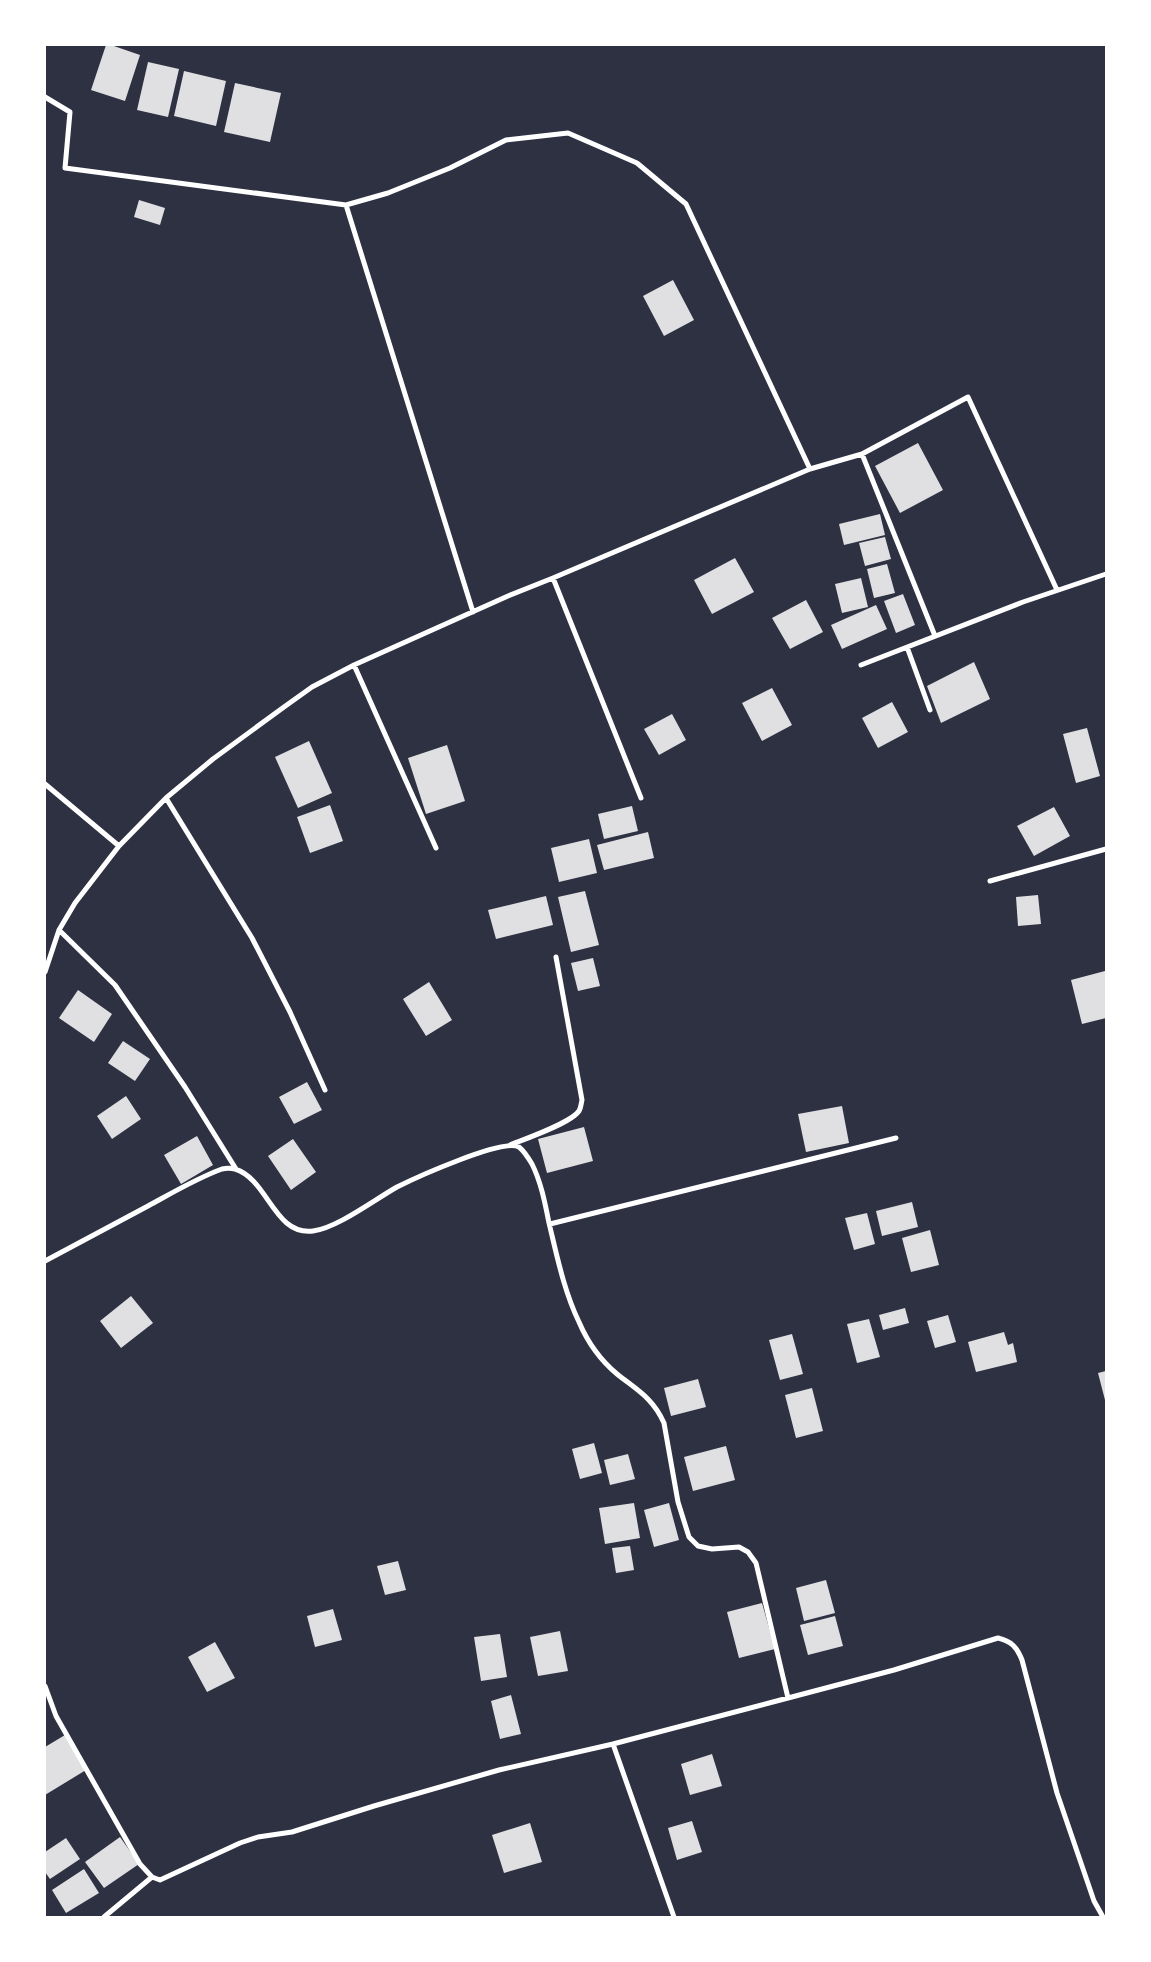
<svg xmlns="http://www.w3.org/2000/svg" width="1151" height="1962" viewBox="0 0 1151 1962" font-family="'Golos Text',sans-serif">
<rect width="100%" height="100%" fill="#2d3142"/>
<path fill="#e0e0e3" d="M106,45H111L140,55L125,101L91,90Z
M148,62L179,69L168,117L137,110Z
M184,71L226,81L216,126L174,116Z
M235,83L281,93L270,142L224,132Z
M139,200L165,208L160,225L134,217Z
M673,280L694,320L664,336L643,296Z
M918,443L943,490L900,513L875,466Z
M880,514L885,535L844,545L839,524Z
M885,537L891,559L865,566L859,543Z
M735,558L754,592L712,614L694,580Z
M887,564L895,593L874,598L867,569Z
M861,578L868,607L842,613L835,584Z
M903,594L915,625L896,633L884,601Z
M806,600L823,632L790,649L772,618Z
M876,605L887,629L842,649L831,625Z
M974,662L990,699L941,723L927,686Z
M772,688L792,725L762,741L742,703Z
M892,702L908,732L878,748L862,718Z
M672,714L686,740L659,755L644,729Z
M1087,728L1100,776L1076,783L1063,734Z
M309,741L332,793L298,808L275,757Z
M447,745L465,801L426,814L408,758Z
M330,805L343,841L310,853L297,817Z
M632,806L638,831L604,839L598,814Z
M1054,807L1070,836L1034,856L1017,826Z
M648,832L654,858L604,870L597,845Z
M589,839L597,873L559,882L551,848Z
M585,891L599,945L571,952L558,897Z
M1038,895L1041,924L1018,926L1016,897Z
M546,896L553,925L496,939L488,910Z
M593,958L600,986L578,991L571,963Z
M1105,971L1106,1018L1082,1024L1071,980Z
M429,982L452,1020L426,1036L403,999Z
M78,990L112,1014L94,1042L59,1018Z
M123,1041L150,1059L135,1081L108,1063Z
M307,1082L322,1110L294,1124L279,1097Z
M126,1096L141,1119L112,1139L97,1116Z
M842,1106L849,1143L806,1152L798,1114Z
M584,1127L593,1161L547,1173L538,1139Z
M197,1136L213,1165L181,1184L164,1155Z
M293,1139L316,1172L291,1190L268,1156Z
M912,1202L918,1227L882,1236L876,1211Z
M867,1213L875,1244L854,1250L845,1218Z
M930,1230L939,1265L911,1272L902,1238Z
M131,1296L153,1323L121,1348L100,1321Z
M905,1308L909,1323L883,1330L879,1315Z
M948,1315L956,1342L935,1348L927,1321Z
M869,1319L880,1357L857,1363L847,1324Z
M1004,1332L1008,1345L1013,1343L1017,1362L976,1372L968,1342Z
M792,1334L803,1374L780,1380L769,1340Z
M1106,1371V1400H1105L1098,1373Z
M698,1379L706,1407L671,1416L664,1388Z
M812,1388L823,1431L796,1438L785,1395Z
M594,1443L602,1473L580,1479L572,1449Z
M726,1446L735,1480L693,1491L684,1457Z
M628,1454L635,1479L610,1485L604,1460Z
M634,1503L640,1538L605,1544L599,1508Z
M669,1503L679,1540L654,1547L644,1510Z
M630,1546L634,1570L616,1573L612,1548Z
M398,1561L406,1590L385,1595L377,1566Z
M826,1580L835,1613L804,1621L796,1588Z
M762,1603L775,1649L739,1658L727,1612Z
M333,1609L342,1640L315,1647L307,1616Z
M835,1616L843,1646L808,1655L800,1625Z
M560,1631L568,1671L538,1676L530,1637Z
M500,1634L507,1677L481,1681L474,1637Z
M215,1642L235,1678L207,1692L188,1657Z
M511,1695L521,1734L500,1739L491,1701Z
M65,1735L86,1770L45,1795V1747Z
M712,1754L722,1786L690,1795L681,1764Z
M692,1821L702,1852L677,1860L668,1828Z
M530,1823L542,1862L504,1873L492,1835Z
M120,1837L139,1864L104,1888L85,1862Z
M66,1838L80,1859L50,1879L45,1872V1852Z
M84,1869L99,1893L66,1913L52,1890Z"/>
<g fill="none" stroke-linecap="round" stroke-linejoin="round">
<path stroke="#fff" stroke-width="5" d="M45,97L70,112L65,168L346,205L388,193L450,168L506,140L568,133L637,163L686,204L810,469
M346,205L473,612
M862,454L935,636
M553,578L810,469L862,454L968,397L1057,590
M907,647L930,710
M354,665L508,596L553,578L641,798
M861,665L1023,602L1106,574
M45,784L119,846
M166,798L252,938L290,1012L325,1090
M990,881L1106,849
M59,930L115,985L185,1087L236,1169
M45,972L59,930L75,903L119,846L166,798L213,759L284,707L312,687L354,665L436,848
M510,1145C525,1139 571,1123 579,1111C581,1108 581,1104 582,1100L556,957
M550,1224L896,1138
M45,1261C80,1242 114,1224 148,1206C172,1193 197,1178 222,1169C226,1168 231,1168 235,1169C268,1179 274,1236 313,1231C337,1228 374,1200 397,1187C415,1178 503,1138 519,1147C524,1151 529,1159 532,1164C541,1182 545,1203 549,1223C557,1256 564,1291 579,1322C588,1343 599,1359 617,1374C637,1390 653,1398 664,1423L678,1502L689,1537L698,1546L712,1549L739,1547L748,1552L756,1563L788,1698
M45,1686L56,1716L140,1864L152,1877L160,1880L240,1843L258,1837L292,1832L374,1806L499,1770L613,1744L788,1698L894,1670L998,1638C1011,1641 1017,1647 1022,1660L1057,1793L1094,1901L1103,1917
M613,1744L674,1917
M104,1917L152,1877"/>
</g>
<rect width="1151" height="1962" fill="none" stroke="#ffffff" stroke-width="92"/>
</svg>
